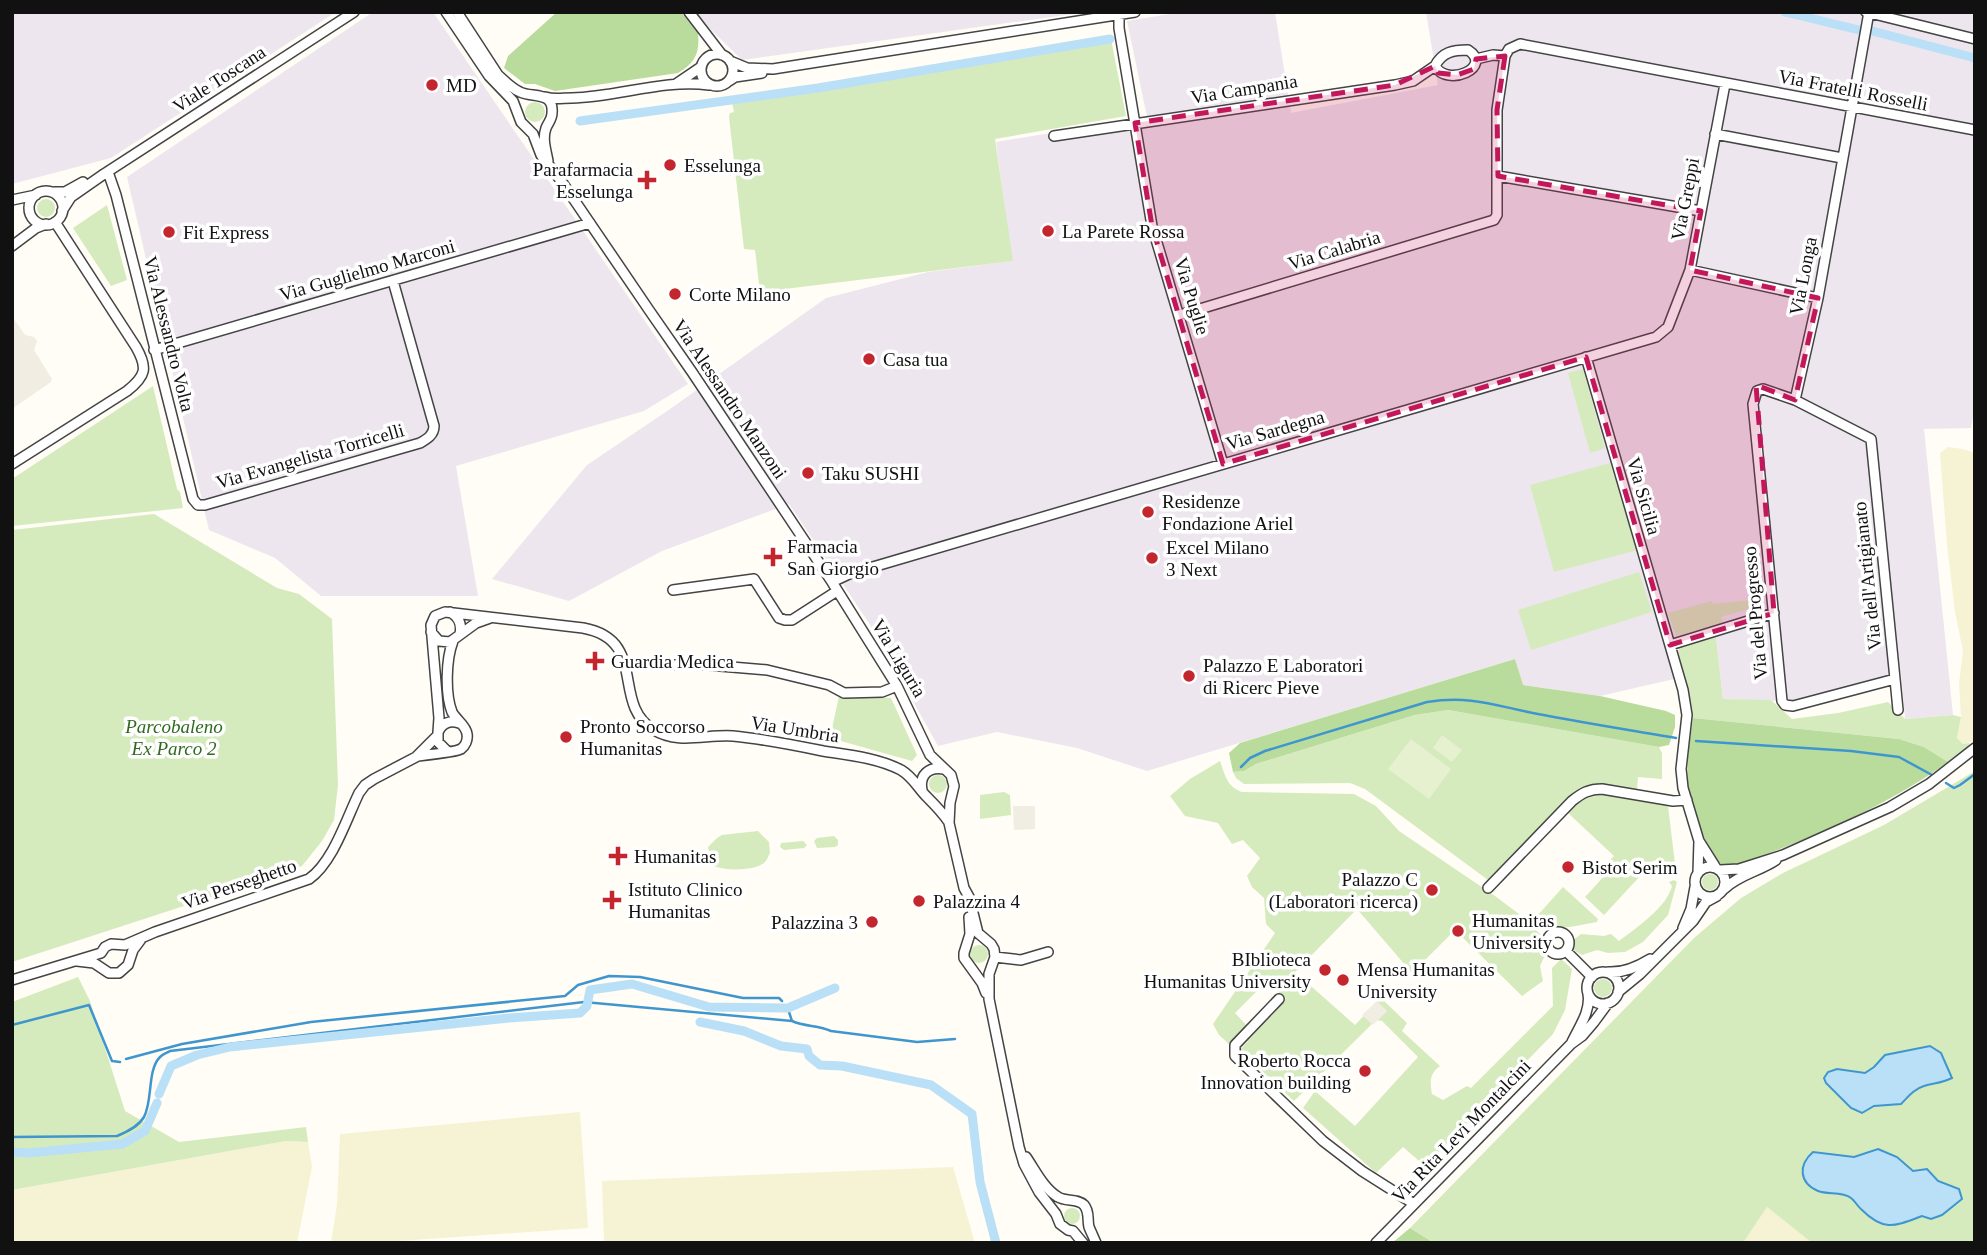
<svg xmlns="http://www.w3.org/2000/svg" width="1987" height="1255" viewBox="0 0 1987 1255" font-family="'Times New Roman',serif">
<rect width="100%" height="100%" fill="#fffdf5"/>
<path fill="#eee6ef" d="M12,12H336L111,158L12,184Z
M373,12H433L688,384L644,411L456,466L478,596H321L275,558L209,530L127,177Z
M681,12H1087L742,60L705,24L698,33Z
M1182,12H1275L1291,113L1438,85L1426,12H1975V406L1971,428L1924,429L1953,715L1905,719L1901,672L1793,703L1782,701L1723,699L1716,637L1683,677L1600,696L1522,685L1515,659L1147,771L1077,748L997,732L938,746L869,623L789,504L662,551L569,601L492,579L587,465L670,409L826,298L928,272L1012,261L996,142L1147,117L1127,21Z"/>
<path fill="#f6f3d4" d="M1948,447L1963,449L1975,453V739L1969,743L1963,744L1957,739L1961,717L1959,684L1963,651L1955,612L1947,545L1940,453Z
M580,1112L588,1228L370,1243H331L337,1204L340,1134Z
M286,1141L308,1142L312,1167L297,1243H12V1190Z
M953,1167L975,1243H604L602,1181Z
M1767,1207L1812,1243H1743Z"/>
<path fill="#d5ebbd" d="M1111,39L1126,116L995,139L1013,261L760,292L755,250L744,249L729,117L730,113L734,112L732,102Z
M525 112a10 10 0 1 1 20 0a10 10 0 1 1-20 0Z
M37 208a9 9 0 1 1 18 0a9 9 0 1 1-18 0Z
M107,205L127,280L111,286L73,228Z
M1583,369L1605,448L1590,453L1568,373Z
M153,386L177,489L180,492L183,508L12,526V479Z
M1610,463L1638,550L1554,572L1530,485Z
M154,514L277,588L299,594L332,619L338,785L334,820L322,841L302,866L264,880L12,962V530Z
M1639,572L1652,612L1531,650L1518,610Z
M1762,599V605L1721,617L1723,623L1676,636L1668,613L1712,601L1713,604Z
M1716,637L1723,699L1771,700L1792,719L1838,713L1888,702L1905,719L1953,715L1961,717L1957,738L1963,744L1969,743V747L1948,762L1924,747L1899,739L1693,718L1678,662L1679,648Z
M839,696L891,698L917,755L912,761L830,738Z
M1448,710L1659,747L1662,753V779L1638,777L1637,789C1612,785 1593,779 1571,795L1488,880L1365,789L1350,783L1244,784L1236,778L1233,772L1244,771L1256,764L1415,715Z
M1220,761C1225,775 1227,787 1242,792L1354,794L1376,806L1399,831L1495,896L1519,914L1542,936L1547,951L1540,966L1543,981L1522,996L1455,930L1412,973L1357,909L1295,972L1355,1025L1387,991L1391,996L1385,1002L1407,1023L1402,1031L1440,1066C1429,1074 1430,1082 1432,1094L1443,1100L1467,1086L1471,1088L1553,1006L1552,968L1561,959L1572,969L1565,1010L1553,1034L1425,1166L1403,1147L1376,1173L1303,1108L1315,1091L1355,1126L1418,1057L1382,1021L1376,1020L1294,1101L1240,1050L1286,998L1266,982L1235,1013L1248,1027L1229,1044L1219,1035L1213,1024L1275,933L1266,924L1264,898L1252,887L1247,876L1260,858L1243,840L1232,844L1218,823L1185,816L1170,796L1190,779Z
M1975,771V1243H1812L1767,1207L1743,1243H1434L1410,1228L1694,938L1741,898L1783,873L1884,825Z
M929 784a9 9 0 1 1 18 0a9 9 0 1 1-18 0Z
M1004,792L1010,795L1011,815L980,819V795Z
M1604,794L1668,806L1676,872L1668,870L1655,860L1604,915L1585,897L1607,873L1602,868L1614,856L1567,812C1579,800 1588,797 1604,794Z
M758,831L769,842L770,853C768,857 767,860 764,863C753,871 726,871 714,866L711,861L708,847L717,838L722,835Z
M834,836L838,840V845L835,847L817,848L814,841L817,838Z
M803,841L807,845L804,848L784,850L780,847L781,843Z
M1702 882a8 8 0 1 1 16 0a8 8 0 1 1-16 0Z
M1674,880L1677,882L1668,915L1643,942L1625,952L1608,953L1597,950L1582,955L1572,949V941L1581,934L1604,936L1611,934L1619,941C1636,928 1667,907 1672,886L1669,882Z
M1563,887L1598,919L1597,922L1570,927L1552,928L1544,919L1537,916Z
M970 954a9 9 0 1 1 18 0a9 9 0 1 1-18 0Z
M78,977L90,1001L125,1111L179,1142L306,1127L308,1142L286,1141L12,1190V1002Z
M1594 988a9 9 0 1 1 18 0a9 9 0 1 1-18 0Z
M1064 1216a8 8 0 1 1 16 0a8 8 0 1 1-16 0Z"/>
<path fill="#b9dc9c" d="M557,12H681L698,33C700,53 695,63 678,73L555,91L535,84H525L504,68L508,56Z
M1515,659L1523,685L1600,696L1666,711L1675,715V727L1669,745L1659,747L1448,710L1415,715L1256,764L1244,771L1233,772L1229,753L1240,743Z
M1693,718L1899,739L1924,747L1948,762C1886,807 1808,839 1736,866C1731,866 1725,867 1720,863C1707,855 1690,800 1688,784C1686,762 1690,740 1693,718Z
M1410,1228L1434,1243H1392Z"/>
<path fill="#e6f2cf" d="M1442,735L1462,750L1452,762L1433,748Z
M1411,739L1451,769L1429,799L1388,769Z"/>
<path fill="#f1ede2" d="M12,316L25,335L34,337L37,341L34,350L52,379L51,382L12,409Z
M1013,806H1035V829L1014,830Z
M1377,1001L1387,1011L1373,1025L1362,1015Z"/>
<path fill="#b9e0f7" stroke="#3f96cf" stroke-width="2" d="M1930,1046L1941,1053L1952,1078C1942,1083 1934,1083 1924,1086C1914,1089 1908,1097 1901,1104L1874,1106L1862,1113L1851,1108L1826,1083L1824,1078L1828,1072L1837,1069L1865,1073L1874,1067L1885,1055Z
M1878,1149L1897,1157L1913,1171L1927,1169L1938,1181L1959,1189L1962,1199L1942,1215L1931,1219L1922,1216C1895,1226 1884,1232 1862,1210C1858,1207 1855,1201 1851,1198C1842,1191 1828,1195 1818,1191C1799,1183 1798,1165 1813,1152L1854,1157Z"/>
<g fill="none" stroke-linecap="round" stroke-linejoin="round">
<path stroke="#3f96cf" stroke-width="2.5" d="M1696,741L1851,751L1899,757L1932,775
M1241,767L1250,758L1265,751L1427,702C1471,695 1496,706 1538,714C1584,723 1630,730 1676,738
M1946,783L1954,788L1960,785L1975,774
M789,1012L792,1021
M12,1025L89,1005L112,1061L120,1062
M126,1059L182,1044L311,1022L565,996L578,985L609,976L640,977L743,998H779L782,1001
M12,1137L117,1136C127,1132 138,1127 144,1117C153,1100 147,1070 160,1057C163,1054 167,1053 170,1051L584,1002L792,1021C805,1027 818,1025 831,1031L917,1042L955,1039"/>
<path stroke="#b9e0f7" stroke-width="9" d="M1785,12L1859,30
M1872,31L1975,58
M580,121L818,88L1110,39
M700,1022L744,1031L781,1046L807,1049L809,1056L820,1065L842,1066L931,1085L972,1114L980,1182L996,1243
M159,1094L171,1066L197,1055L230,1047L509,1018L580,1013L587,1006L590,990L632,984L709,1007L788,1008L835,988
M12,1152L28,1153L122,1144L145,1131L157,1103"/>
<defs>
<path id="minor" d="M446,12L489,76L513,101L521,122L533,134L541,155L562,182L649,310L692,372L832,582L897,686L930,755L951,775L954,786L950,803L949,823L964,888L969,897L978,933L991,944L994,949L995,957L989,974V999L1019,1147L1024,1164L1039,1192L1056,1214L1060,1224L1068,1230L1073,1231L1083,1243
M457,12L498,75C505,81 511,88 520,92C532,98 554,91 552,113C552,119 548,123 546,128C542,139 546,150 548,161
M689,12L722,55
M1119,12V28L1152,226L1223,464
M1866,12L1975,39
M1468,50C1494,67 1447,88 1435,66C1442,52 1453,50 1468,50Z
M701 70a16 16 0 1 1 32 0a16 16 0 1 1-32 0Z
M1476,59L1493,55L1505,56
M730,61L747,68L773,69L1135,12
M729,81L735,77L762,73
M676,84L701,67
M545,97C554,100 562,98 572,98C618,97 663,79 709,85
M1715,134L1842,158
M1054,136L1395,85L1413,81L1435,66
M108,172L116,195L193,499L198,505H205L420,443C427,439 434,435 434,426L393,281
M1498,176L1701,211
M29 208a17 17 0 1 1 34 0a17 17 0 1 1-34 0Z
M54,192H65L83,182
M12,200L36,195
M62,211L71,197L104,174L354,12
M12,246L36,228L46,224
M1690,270L1818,298
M1180,315L1494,220L1497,215V110L1505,56L1509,49L1520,44L1975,130
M154,350L590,223
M1586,357L1683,690L1687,715L1681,769L1683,788L1699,841L1716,868
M1795,400L1818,298L1869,12
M12,464L127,391C146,376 148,368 136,347L55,222
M832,582L849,574L1656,337L1668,327L1690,270L1725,84
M673,590L754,579L779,618L785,620H792L837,591
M450,612C459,617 462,624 460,634
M431,632L439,641L450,642L476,623L490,618
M1670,645L1774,613
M664,665H708L767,670L829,685L844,693L882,692L897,686
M1895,679L1793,706L1785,705L1782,701L1753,404L1757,391L1763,389L1795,400L1871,439L1895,679L1898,710
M438,732L439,718L431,625L435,616L445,612L583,628C649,640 610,704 654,730C678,745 707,734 733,736C764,739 794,745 823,751C849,755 878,758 901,770C913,777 918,788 927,797C935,805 942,812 948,821
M447,751L438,742V732C442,723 450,720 459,723
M417,756C426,755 456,752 461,749C465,746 468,740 467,734C466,725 456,720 452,712C445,694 446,659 453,641
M922,790C919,775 929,766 944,769
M1695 882a15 15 0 1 1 30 0a15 15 0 1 1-30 0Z
M1720,870L1739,869L1783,855L1890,807L1929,784L1975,748
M1698,873L1699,841
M1488,888L1572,801C1582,793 1589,789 1602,789L1673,801L1687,800
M1724,889C1738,875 1760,871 1776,860
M969,917L970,934L964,953V958L982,983L986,993
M1683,928L1691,909L1695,887
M1547 943a11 11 0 1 1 22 0a11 11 0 1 1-22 0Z
M1566,951L1592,977
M995,957L1021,960L1048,952
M77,961L94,963L109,973H119L128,965L133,950L142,938
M1608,972C1624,973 1637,967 1650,959
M1587 988a16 16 0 1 1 32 0a16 16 0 1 1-32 0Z
M12,980L101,953L105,947L111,944L125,945L155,932L309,879C333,862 346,820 359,793L365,785L374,779L416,757L437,736
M1618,992L1640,974L1693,921L1706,902L1717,896
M1279,999L1235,1045V1056L1323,1141L1362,1171L1414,1204
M1572,1042C1579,1027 1591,1011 1588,994
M1026,1157C1035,1170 1044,1189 1058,1197C1066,1202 1077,1198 1084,1205C1090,1212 1087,1220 1089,1227C1091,1232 1094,1238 1096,1243
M1376,1243L1571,1044L1582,1036L1594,1022L1608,1003"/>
</defs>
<use href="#minor" stroke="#444" stroke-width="12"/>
<use href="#minor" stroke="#fff" stroke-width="9"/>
</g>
<path fill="#c2185b" fill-opacity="0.2" stroke="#c2185b" stroke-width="5" stroke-dasharray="14 9" stroke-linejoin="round" d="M1505,56L1497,110L1498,176L1701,211L1690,270L1818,298L1795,400L1756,385L1774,613L1670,645L1586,357L1223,464L1152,226L1135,123L1395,85L1435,66L1438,73L1457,75L1474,69L1476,59Z"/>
<g fill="#c4262e" stroke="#fff" stroke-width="2.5">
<circle cx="432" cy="85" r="7"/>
<circle cx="670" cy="165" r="7"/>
<path d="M643.5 169.5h7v7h7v7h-7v7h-7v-7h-7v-7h7z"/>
<circle cx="1048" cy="231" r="7"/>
<circle cx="169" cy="232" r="7"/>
<circle cx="675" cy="294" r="7"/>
<circle cx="869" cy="359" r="7"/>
<circle cx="808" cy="473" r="7"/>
<circle cx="1148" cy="512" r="7"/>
<path d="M769.5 546.5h7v7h7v7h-7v7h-7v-7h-7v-7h7z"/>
<circle cx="1152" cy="558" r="7"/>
<path d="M591.5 650.5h7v7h7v7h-7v7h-7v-7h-7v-7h7z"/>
<circle cx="1189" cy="676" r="7"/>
<circle cx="566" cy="737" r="7"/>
<path d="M614.5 845.5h7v7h7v7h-7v7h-7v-7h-7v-7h7z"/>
<circle cx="1568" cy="867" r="7"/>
<circle cx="1432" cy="890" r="7"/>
<path d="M608.5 889.5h7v7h7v7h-7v7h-7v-7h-7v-7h7z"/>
<circle cx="919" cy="901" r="7"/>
<circle cx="872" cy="922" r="7"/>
<circle cx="1458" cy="931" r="7"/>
<circle cx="1325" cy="970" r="7"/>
<circle cx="1343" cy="980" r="7"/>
<circle cx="1365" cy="1071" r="7"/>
</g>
<g text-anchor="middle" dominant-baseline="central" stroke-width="7" stroke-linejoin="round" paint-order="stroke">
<g font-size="19" fill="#111" stroke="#fff">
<text transform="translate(219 79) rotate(-33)">Viale Toscana</text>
<text transform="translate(1244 89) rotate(-9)">Via Campania</text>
<text transform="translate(1853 90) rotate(11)">Via Fratelli Rosselli</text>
<text transform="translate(1685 199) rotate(-79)">Via Greppi</text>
<text transform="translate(1334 250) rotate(-17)">Via Calabria</text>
<text transform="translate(367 270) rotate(-16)">Via Guglielmo Marconi</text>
<text transform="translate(1803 276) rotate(-79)">Via Longa</text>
<text transform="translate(1192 296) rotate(73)">Via Puglie</text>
<text transform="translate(169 334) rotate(76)">Via Alessandro Volta</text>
<text transform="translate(730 399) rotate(56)">Via Alessandro Manzoni</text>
<text transform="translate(1275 430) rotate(-16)">Via Sardegna</text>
<text transform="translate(310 456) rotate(-16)">Via Evangelista Torricelli</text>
<text transform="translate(1644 496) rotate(74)">Via Sicilia</text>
<text transform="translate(1867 576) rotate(-96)">Via dell'Artigianato</text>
<text transform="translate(1755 613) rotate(-95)">Via del Progresso</text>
<text transform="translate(899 658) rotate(59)">Via Liguria</text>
<text transform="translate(795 729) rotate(9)">Via Umbria</text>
<text transform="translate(239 884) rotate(-19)">Via Perseghetto</text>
<text transform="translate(1461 1131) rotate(-46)">Via Rita Levi Montalcini</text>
</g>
<g font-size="19" fill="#111" stroke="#fff" text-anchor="start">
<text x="446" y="85">MD</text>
<text x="684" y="165">Esselunga</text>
<text x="633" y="169" text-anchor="end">Parafarmacia<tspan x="633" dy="22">Esselunga</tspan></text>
<text x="1062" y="231">La Parete Rossa</text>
<text x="183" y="232">Fit Express</text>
<text x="689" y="294">Corte Milano</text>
<text x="883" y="359">Casa tua</text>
<text x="822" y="473">Taku SUSHI</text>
<text x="1162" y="501">Residenze<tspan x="1162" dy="22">Fondazione Ariel</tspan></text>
<text x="787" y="546">Farmacia<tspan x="787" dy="22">San Giorgio</tspan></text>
<text x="1166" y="547">Excel Milano<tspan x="1166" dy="22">3 Next</tspan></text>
<text x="611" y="661">Guardia Medica</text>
<text x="1203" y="665">Palazzo E Laboratori<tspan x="1203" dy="22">di Ricerc Pieve</tspan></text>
<text x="580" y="726">Pronto Soccorso<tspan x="580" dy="22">Humanitas</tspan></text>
<text x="634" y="856">Humanitas</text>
<text x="1582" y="867">Bistot Serim</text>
<text x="1418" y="879" text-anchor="end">Palazzo C<tspan x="1418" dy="22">(Laboratori ricerca)</tspan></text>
<text x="628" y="889">Istituto Clinico<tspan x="628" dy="22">Humanitas</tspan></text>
<text x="933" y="901">Palazzina 4</text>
<text x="1472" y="920">Humanitas<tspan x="1472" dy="22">University</tspan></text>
<text x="858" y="922" text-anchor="end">Palazzina 3</text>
<text x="1311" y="959" text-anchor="end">BIblioteca<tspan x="1311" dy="22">Humanitas University</tspan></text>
<text x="1357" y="969">Mensa Humanitas<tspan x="1357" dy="22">University</tspan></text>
<text x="1351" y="1060" text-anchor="end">Roberto Rocca<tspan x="1351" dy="22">Innovation building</tspan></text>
</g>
<g font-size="19" font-style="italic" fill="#2f6b1f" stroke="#fff">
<text x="174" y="726">Parcobaleno<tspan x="174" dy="22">Ex Parco 2</tspan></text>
</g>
</g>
<rect width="1987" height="1255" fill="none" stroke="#111111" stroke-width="28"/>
</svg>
